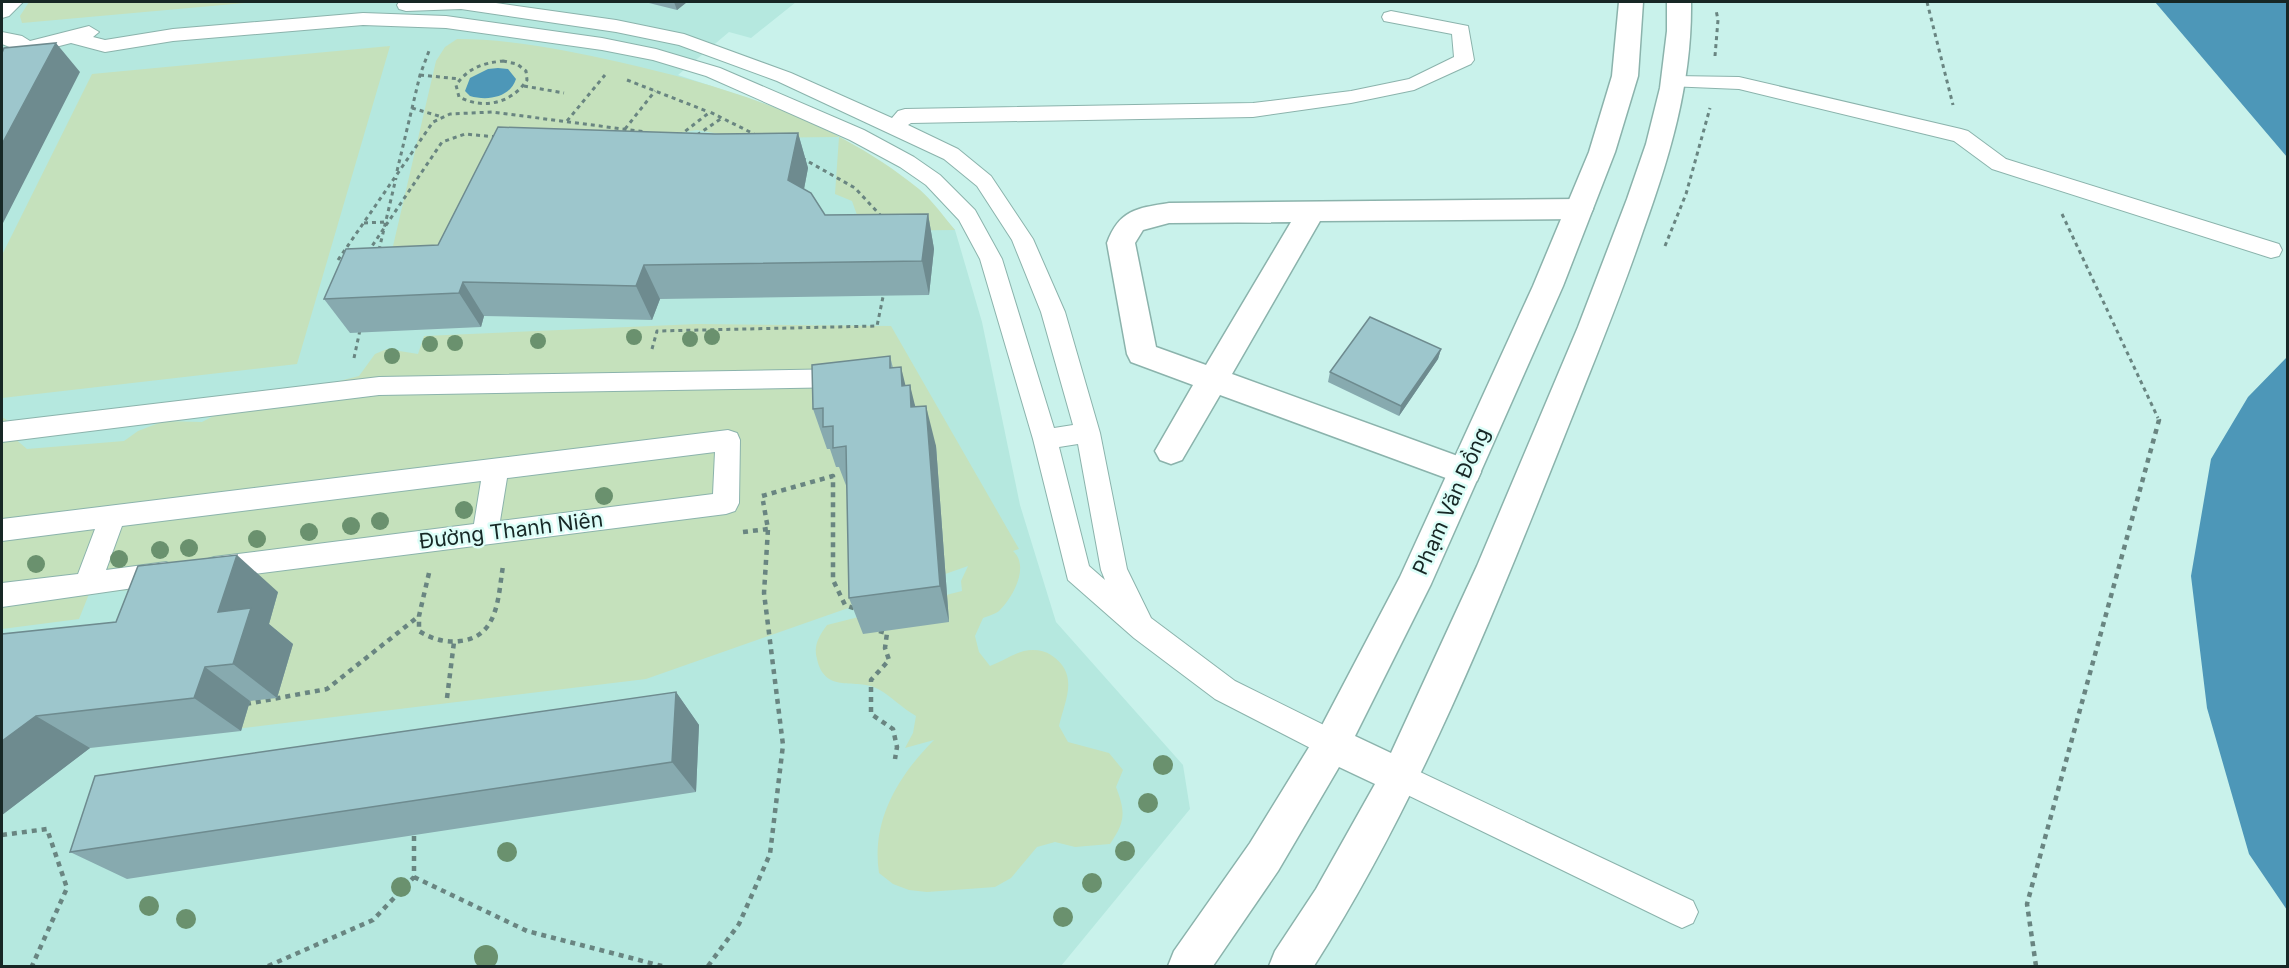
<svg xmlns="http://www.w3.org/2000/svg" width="2289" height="968" viewBox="0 0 2289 968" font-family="Inter,sans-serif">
<rect width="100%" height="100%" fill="#c9f2eb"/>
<path fill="#b5e8df" d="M2,2H796L751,38L729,32L678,75L772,106L825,128L921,191L955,230L982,322L1020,505L1056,622L1183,765L1190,809L1061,966H2Z"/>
<path fill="#c5e1bc" d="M29,2H257L22,23L20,16Z
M457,39C511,39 566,50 619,62C725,86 833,119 919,189C932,200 944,217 955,230L855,231L857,215L852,201L835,194L839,137L743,138L697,130L570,150L463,248L387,272L436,61L445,47Z
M390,46L297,364L2,398V255L92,74Z
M697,324L891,326L1019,549L1013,551C1030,566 1013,597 1000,610C996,614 988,616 983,618L975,636L979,652L990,666C1001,662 1013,654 1024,651C1033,649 1044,650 1051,655C1080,674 1065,700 1059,726L1068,742L1109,753L1123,770L1116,787C1126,813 1125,822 1110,844L1075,847L1055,842L1037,847L1011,878L995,887L927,892L909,890L893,884L879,873C871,821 898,776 934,740L905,748L913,733L916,716C902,708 891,696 878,689C856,677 825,695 817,659C813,646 819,636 827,625L962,591L961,581L968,566L646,679L203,733L230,580L89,594L79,619L2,629V417L7,420L13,437L27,449L124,441L138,431L164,421L202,422L225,410L359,376L375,354L387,349L418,354L424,336Z"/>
<path fill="#4d97b8" d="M2155,2H2287V157Z
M498,68L508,69L516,79C510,98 487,101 470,96L465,91L470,78L488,69Z
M2287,357V910L2249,854L2207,708L2191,576L2211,459L2248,397Z"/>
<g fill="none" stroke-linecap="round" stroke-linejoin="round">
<defs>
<path id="service" d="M3,2H23L9,16L2,18Z
M399,2H489L616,20L684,34L791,73L892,118L898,111L905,109L1253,103L1351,91L1409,79L1454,57L1452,34L1384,21L1382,17L1384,13L1391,11L1468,26L1474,60L1471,64L1414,90L1351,103L1253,117L911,123L908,125L958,149L991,176L1033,239L1065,312L1100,433L1127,569L1151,618L1235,681L1342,734L1347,744L1342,754L1332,758L1322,754L1215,699L1134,638L1068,580L1033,439L980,259L959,220L926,185L900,167L850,140L706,76L653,60L602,50L446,28L363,25L173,41L105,52L71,43L36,52C33,70 20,87 2,91V76L13,66L17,50L2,44V32L22,36L30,41L89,26L99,32L93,37L105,40L173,29L363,13L446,16L602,38L656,49L720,68L864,130L914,157L940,175L975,210L1002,259L1054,428L1073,425L1041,312L1012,240L977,186L944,159L777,81L679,45L616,32L461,9L406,11L399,9L397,5ZM1078,444L1101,570L1105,580L1089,566L1059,447Z
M1675,76L1739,77L1961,129L1968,131L2006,159L2279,244L2282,250L2279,256L2271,258L1992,169L1954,141L1739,89L1668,86L1665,82L1668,78Z
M847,369L855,371L859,378L855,385L847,387L379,395L2,442V422L379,377Z
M728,430L737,433L740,440L739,503L735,511L726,514L214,579L205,576L201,568L205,560L214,557L474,524L481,481L122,526L106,570L166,562L175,566L179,574L175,582L2,607V583L78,574L95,529L2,541V519ZM715,452L713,494L500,521L507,478Z
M1401,763L1693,901L1698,912L1693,923L1682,928L1671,923L1391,787L1386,777L1391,767Z"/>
<path id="minor" d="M1579,199L1589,202L1593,209L1589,216L1579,219L1320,221L1232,374L1477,463L1481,472L1477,481L1465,485L1220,395L1182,460L1171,464L1160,460L1155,451L1193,385L1131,362L1127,354L1107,243C1119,210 1137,208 1169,203ZM1291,222L1206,365L1156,347L1135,243L1143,230L1169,223Z"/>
<path id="primary" d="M1619,2H1643L1638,76L1615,152L1563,286L1431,584L1355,736L1391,753L1477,566L1578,327L1627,199L1646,144L1660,88L1667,31V2H1691C1692,83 1670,156 1643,231C1621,296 1595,359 1570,422C1495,610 1422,796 1314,966H1269L1275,951L1316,889L1375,784L1339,767L1278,871L1213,966H1168L1174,951L1250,843L1319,731L1400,577L1533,286L1589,152L1612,76Z"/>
</defs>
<use href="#service" stroke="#8bb3ac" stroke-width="2"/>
<use href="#minor" stroke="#8bb3ac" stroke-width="3"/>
<use href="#primary" stroke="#8bb3ac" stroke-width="3"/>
<path stroke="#698581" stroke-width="3" stroke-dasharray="4 4" stroke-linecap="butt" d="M1927,2L1953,105
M1715,56L1718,20L1716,10
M503,61L517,64L526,71L527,80C512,103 484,110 459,97L456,85C468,68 483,63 503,61Z
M420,75L460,79
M627,80L709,112
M524,86L564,93
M412,108L442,117
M567,121L605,75
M625,129L655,91
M697,135L722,118
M679,136L710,112L754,134
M802,158L855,188L882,217
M397,171L420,75L429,51
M2062,214L2158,418
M364,223L385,222
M1665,246L1686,194L1710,108
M379,250L396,178
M368,252L442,142L465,134L496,137
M338,260L433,122L450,114L492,112L646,132
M652,349L657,331L877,326L884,292
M354,358L360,330"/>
<path stroke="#698581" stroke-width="4.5" stroke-dasharray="5 5" stroke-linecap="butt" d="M762,496L833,476V580L845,605L856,609
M743,532L768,529
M429,573L419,616V631C432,639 445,643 460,641C499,637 498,596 503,566
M879,631L887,633L885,648L889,660L871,680V714L893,729L897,747L895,759
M447,698L454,642
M246,704L327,689L419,616
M2,835L47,829L67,888L32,966
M414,877L527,931L662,966
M268,966L373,920L414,877V835
M708,966L739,924L770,854L783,745L764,593L768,529L763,501
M2036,966L2027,904L2159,420L2158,417"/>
<use href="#service" fill="#fff" fill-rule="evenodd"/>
<use href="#minor" fill="#fff" fill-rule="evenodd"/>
<use href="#primary" fill="#fff" fill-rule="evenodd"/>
</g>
<g fill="#6a916e">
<circle cx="634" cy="337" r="8"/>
<circle cx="712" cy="337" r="8"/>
<circle cx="690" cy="339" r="8"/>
<circle cx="538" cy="341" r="8"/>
<circle cx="455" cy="343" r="8"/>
<circle cx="430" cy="344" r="8"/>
<circle cx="392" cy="356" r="8"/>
<circle cx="604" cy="496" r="9"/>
<circle cx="464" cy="510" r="9"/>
<circle cx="380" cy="521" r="9"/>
<circle cx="351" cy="526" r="9"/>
<circle cx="309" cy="532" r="9"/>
<circle cx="257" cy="539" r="9"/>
<circle cx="189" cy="548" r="9"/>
<circle cx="160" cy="550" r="9"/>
<circle cx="119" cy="559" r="9"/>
<circle cx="36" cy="564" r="9"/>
<circle cx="1163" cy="765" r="10"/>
<circle cx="1148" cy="803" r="10"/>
<circle cx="1125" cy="851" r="10"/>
<circle cx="507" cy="852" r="10"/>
<circle cx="1092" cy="883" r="10"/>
<circle cx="401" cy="887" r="10"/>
<circle cx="149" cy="906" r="10"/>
<circle cx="1063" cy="917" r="10"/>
<circle cx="186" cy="919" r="10"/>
<circle cx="486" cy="957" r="12"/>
</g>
<path fill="#87aaaf" d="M645,2H687L677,10Z
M798,133L808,168L804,189L825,215L928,214L934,249L929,295L660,299L652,320L484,316L481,327L350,333L324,299L438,245Z
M1441,349L1438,359L1399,416L1328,382L1330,372Z
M890,356L893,368L905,386L936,446L949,622L863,634L849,598L847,488L839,467H836L830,449H827L813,409Z
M278,592L269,624L293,644L277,698L250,701L241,731L90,748L2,815V634L116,622Z
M676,692L699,725L696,792L127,879L70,852Z"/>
<path fill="#6e8b8f" d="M674,2H687L677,10Z
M56,43L80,72L2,225V144Z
M798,133L808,168L799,215L788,180Z
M928,214L934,249L929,295L922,261Z
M644,265L660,299L652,320L636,286Z
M463,282L484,316L481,327L459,293Z
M1441,349L1438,359L1399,416L1401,406Z
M901,367L911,408L902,386Z
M910,385L920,426L911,407Z
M926,406L936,446L949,622L940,586Z
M237,555L278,592L269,624L293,644L277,698L233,664L218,612Z
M205,667L250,701L241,731L194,698Z
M676,692L699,725L696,792L672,762Z
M36,716L90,748L2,815V741Z"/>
<path fill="#9dc6cc" stroke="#6e8b8f" stroke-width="1.5" d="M56,43L2,144V53L4,48Z
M498,127L715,134L798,133L788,180L811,193L825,215L928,214L922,261L644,265L636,286L463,282L459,293L324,299L346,249L438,245Z
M1370,317L1441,349L1401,406L1330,372Z
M890,356V368L901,367L902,386L910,385L911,407L926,406L940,586L849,598L846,446L833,448V426L823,427V408L813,409L812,365Z
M237,555L218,612L251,608L233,664L205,667L194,698L36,716L2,741V634L116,622L138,566Z
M676,692L672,762L70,852L95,776Z"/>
<g text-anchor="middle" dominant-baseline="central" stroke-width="5" stroke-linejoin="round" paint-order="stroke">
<g font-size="21" fill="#172725" stroke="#dcfef8">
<text transform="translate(1451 501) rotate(-66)">Phạm Văn Đồng</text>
<text transform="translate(511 530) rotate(-7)">Đường Thanh Niên</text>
</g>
</g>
<rect width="2289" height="968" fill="none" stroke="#172725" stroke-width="6"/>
</svg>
